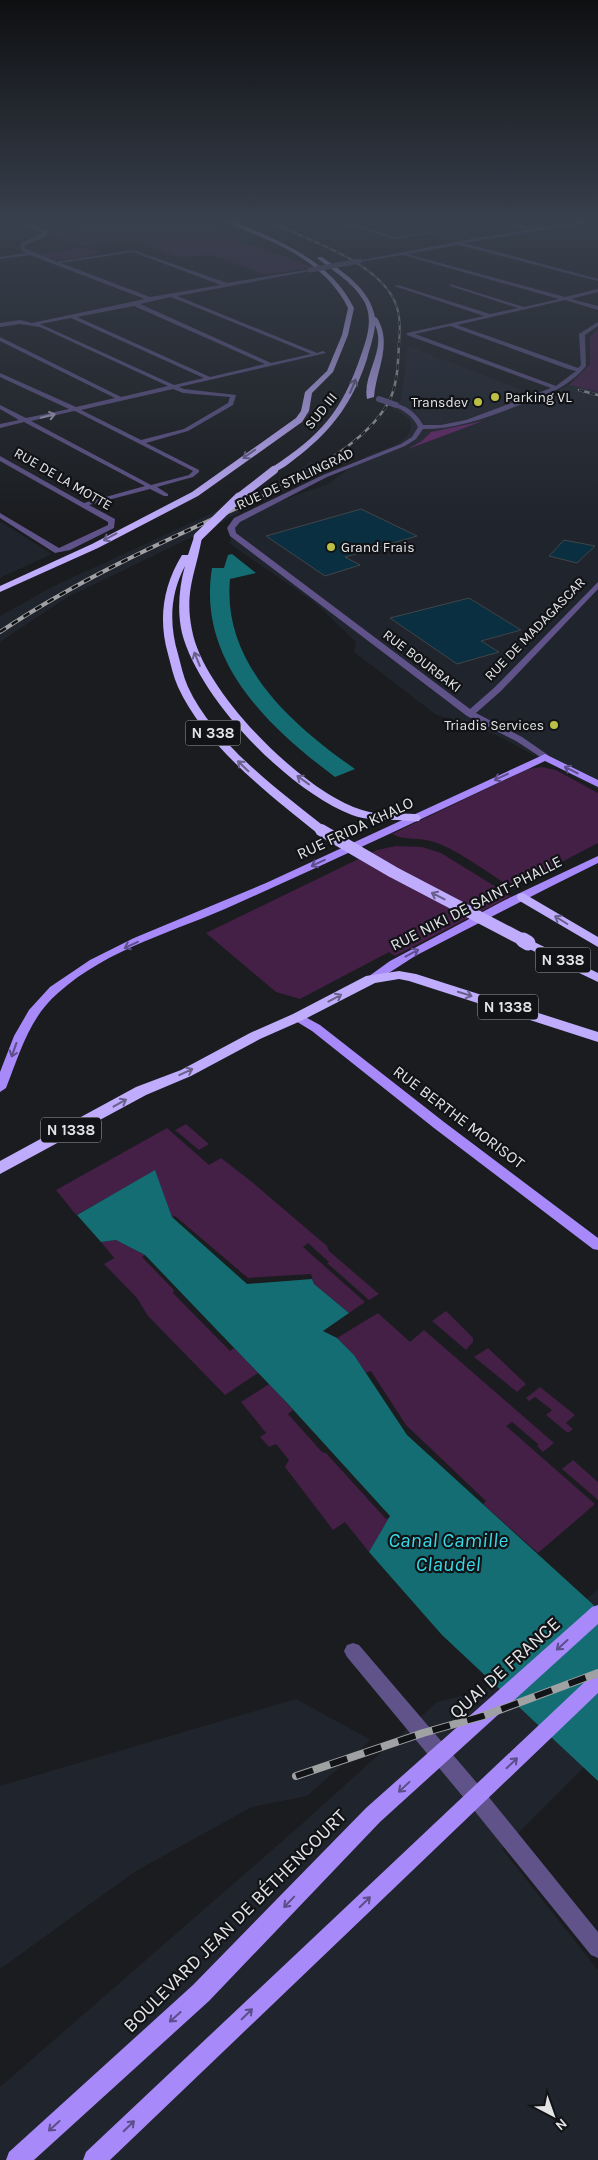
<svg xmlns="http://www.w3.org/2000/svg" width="598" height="2160" viewBox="0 0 598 2160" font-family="Karla,sans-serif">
<rect width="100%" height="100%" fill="#1a1c1f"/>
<path fill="#20242c" d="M408,346L542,398L569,385L598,392V789L492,733L435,714L354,652L356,642L314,602L230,544L232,529L238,516L328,484L367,456L398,444L407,436L411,429L410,420L395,409L401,399Z
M311,462L331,467L259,502L211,528L66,598L0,642V616L54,586L273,485Z
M0,521L52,554L0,578Z
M598,1589V1753L502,1849L598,1970V2160H0V2087L294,1831L437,1702L485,1690Z
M296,1699L371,1740L307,1796L252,1807L136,1871L0,1969V1786Z"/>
<path fill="#441f46" d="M94,222H219L226,225L219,233L311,267L268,275L211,255L178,257L136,240L81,246L54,236L51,229Z
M80,248L100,252C84,258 55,264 41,254Z
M598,329V392L569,385L590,364V337Z
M542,767L556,770L598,793V843L512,888C491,875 457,849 434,842C420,837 404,841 392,834L528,769Z
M396,846L422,847L441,853L511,896L395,956L389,952L300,999L276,992L206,933L377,850Z
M186,1124L209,1144L199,1150L175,1130Z
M167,1128L209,1165L221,1158L252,1182L327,1246L329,1251L379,1294L369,1300L327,1263L329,1262L308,1243L303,1247L365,1302L349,1313L314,1284L311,1274L248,1278L175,1216L172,1217L155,1171L76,1215L56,1190Z
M116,1240L145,1255L142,1257L174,1290L173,1293L230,1351L234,1348L258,1373L225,1395L148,1316L137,1298L104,1264L114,1258L101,1242Z
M446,1311L473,1338V1342L466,1350L432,1321Z
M378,1313L410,1342L424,1330L554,1443L543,1452L538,1447V1444L512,1422L506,1426L595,1504L538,1553L483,1504L486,1501L406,1425L371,1371L366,1373L354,1355L337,1338Z
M488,1348L526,1384L517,1392L474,1357Z
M269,1384L293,1410L288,1414L322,1452L326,1453L386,1519L390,1517L369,1552L345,1522L333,1530L285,1467L289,1460L276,1444L269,1447L260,1437L266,1433L241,1402Z
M540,1387L575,1415L566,1423L573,1429L568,1433L546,1415L552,1410L535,1397L529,1401L526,1398Z
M573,1460L598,1482V1500L562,1469Z"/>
<path fill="#67276c" d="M483,421L408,449L422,441L431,432Z"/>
<path fill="#136d73" d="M232,554L256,573L230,579C222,664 292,725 355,769L335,777C267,726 197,660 212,568H224L228,555Z
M155,1170L172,1217L247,1284L312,1279L314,1284L349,1313L323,1331L337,1338L354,1355L407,1435L598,1609V1781L442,1635L369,1552L390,1516L288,1404L145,1255L116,1240L101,1242L77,1215Z"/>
<path fill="#0a2f41" stroke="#414547" d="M361,509L417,536L345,557L360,565L325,576L266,536Z
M564,540L595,546L577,563L549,556Z
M469,598L521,630L481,641L499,652L457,664L390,618Z"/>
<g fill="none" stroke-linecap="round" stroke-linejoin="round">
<path fill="#605389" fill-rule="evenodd" d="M18,222H25L48,231L46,236L25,245L24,248L57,262L133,250L227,283L312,269L310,271L177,296L317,353L323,351L326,353L179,387L184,389L236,395L233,405L188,431L146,443L199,470V472L193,477L157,487L168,494V496H164L150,489L89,505L115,519L114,528L70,550L55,553L0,518V513L59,548L108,525V522L0,461V456L84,503L145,486L24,422L0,428V424L19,420L0,409V405L26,418L69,409L0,377V373L76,407L115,398L0,341V337L121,397L168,386L40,327L20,324L0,327V323L20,320L32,323L145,299L30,255L0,259V257L25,253L20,248L21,243L43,233ZM133,252L221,285L150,297L61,263ZM171,297L311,354L271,363L140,304ZM134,306L265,364L210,377L77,317ZM71,318L204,378L174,385L40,324ZM173,389L183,393L230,397L228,403L184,429L141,440L81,410ZM74,411H75L193,471L189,475L151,485L31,421Z
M336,222H345L395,237L490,223L395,239Z
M506,222H514L531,229L577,222H591L464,243L598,279V281L458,245L407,254L565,297L598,289V292L571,299L598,306V310L565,300L457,325L578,368L581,365L579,334L598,322V326L585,335L586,366C575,379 563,387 548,394C507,409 467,429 423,429L416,439L405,446L327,477L240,522L235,528L236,533L470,709L495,687L598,582V589L501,691L476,713L522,737L548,755V759L545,760L516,741L467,716L230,536L227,528L234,518L323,475L401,444L412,437L418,427C413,416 404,411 394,406V404C406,404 418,415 423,425H441L466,420L551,388L407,335V333L484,316L394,286L398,285L490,314L518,308L450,286V284L524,307L559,299L403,255L360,262L358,261L476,238L527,230ZM450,326L568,369L576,371L556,386L415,334Z
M353,1643L359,1645L483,1790L598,1932V1958L591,1955L469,1804L347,1657L344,1651L347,1645Z"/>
<path fill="#a789f9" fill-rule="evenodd" d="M545,754L598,780V787L545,761C442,809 340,858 236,904C177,931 108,948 58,993C29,1018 20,1053 6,1088L0,1092V1072L14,1036L29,1010L50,987L90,960L134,938L266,883Z
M598,856V863C537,893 477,924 417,955C406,961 376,984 367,981L365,979L390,961L505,900Z
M298,1013L320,1025L444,1122L598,1238V1250L593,1249L434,1128L312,1031L294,1020L292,1017Z
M598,1605V1624L380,1822L209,2001L34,2160H6L9,2152L193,1985L366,1808L592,1607Z
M598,1672V1693L110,2160H83L86,2152L592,1675Z"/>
<path fill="#bfacfc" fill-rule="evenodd" d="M227,222H235C281,241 331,261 354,308L348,335L333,372L312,393L309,411L302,422L198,496L98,548L0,592V586L92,544L192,492L296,418L301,411L305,392L327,371L342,335L348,308C332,275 299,253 266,239C253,233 239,229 227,222Z
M318,257H322C343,272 370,289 375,317L377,318C393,344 376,370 374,397L367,399C362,374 387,350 375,325C374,337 370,347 367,359C353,401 334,428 300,455C292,461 283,469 274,472H271V468C321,435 342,412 361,355C367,338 373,320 365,303C355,284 334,271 318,259Z
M198,534L202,537C196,573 184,591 192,630C203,692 303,792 362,810C379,816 398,812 415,814L419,815L421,818L419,821C412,822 404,820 397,820C381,820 366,820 352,815C289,791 199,699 182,633C177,612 179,587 185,566C170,594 169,624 178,654C181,665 183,676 188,687C214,743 278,790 325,827L327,830L325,833H317C268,794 204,744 178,687C173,676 171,665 168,654C158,619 163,586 182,555H188L194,537Z
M523,893L598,937V947L518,900L517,897L518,894Z
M528,939L598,973V982L523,946L521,943Z
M399,971L416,974L598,1032V1042L409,981L399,979L375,983L303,1020L260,1039L191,1076L146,1095L0,1174V1161L136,1087L181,1070L250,1033L293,1014L366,976Z"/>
<defs>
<path id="rail-far3" d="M270,222C308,240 377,261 395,302C401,316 400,330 399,344"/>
<path id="rail-far2" d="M579,390L598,395
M258,498C301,478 371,442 391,397C398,380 398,361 399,343"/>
<path id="rail-far1" d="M0,632C82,577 171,538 261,497"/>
<path id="rail" d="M296,1776L423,1733L483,1716L598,1673"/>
</defs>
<use href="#rail-far3" stroke="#a0a1a3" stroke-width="2"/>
<use href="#rail-far2" stroke="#a0a1a3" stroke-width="2.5"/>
<use href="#rail-far1" stroke="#a0a1a3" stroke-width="4"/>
<use href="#rail" stroke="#a0a1a3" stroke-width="8"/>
<use href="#rail-far3" stroke="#111316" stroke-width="1" stroke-dasharray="4.5" stroke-linecap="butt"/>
<use href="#rail-far2" stroke="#111316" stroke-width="2" stroke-dasharray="5.5" stroke-linecap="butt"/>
<use href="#rail-far1" stroke="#111316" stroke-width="2.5" stroke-dasharray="7" stroke-linecap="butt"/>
<use href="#rail" stroke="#111316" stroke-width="6" stroke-dasharray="18" stroke-linecap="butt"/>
<path stroke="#605389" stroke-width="5" d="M310,270L360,261"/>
<path stroke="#605389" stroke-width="6" d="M379,399L396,405"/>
<path stroke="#bfacfc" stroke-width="8" d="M238,498L274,470"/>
<path stroke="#bfacfc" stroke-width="9" d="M198,537L239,497"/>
<path stroke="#bfacfc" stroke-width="12" d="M321,830L393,872L525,941"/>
<path stroke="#bfacfc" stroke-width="15" d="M523,940L528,943"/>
</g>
<defs><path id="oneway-shaft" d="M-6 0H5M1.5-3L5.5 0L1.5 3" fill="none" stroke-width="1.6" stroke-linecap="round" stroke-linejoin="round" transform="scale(1.25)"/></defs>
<g stroke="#686089">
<use href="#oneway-shaft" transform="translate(353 386) rotate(-67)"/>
<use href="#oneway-shaft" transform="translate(249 454) rotate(145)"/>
<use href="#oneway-shaft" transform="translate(110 537) rotate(152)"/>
<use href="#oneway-shaft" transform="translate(197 659) rotate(-112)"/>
<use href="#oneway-shaft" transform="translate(243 766) rotate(-136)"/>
<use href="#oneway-shaft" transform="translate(303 780) rotate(-144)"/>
<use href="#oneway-shaft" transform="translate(438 896) rotate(-153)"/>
<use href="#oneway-shaft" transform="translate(561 920) rotate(-148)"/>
<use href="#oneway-shaft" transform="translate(465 994) rotate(17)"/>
<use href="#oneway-shaft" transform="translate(335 998) rotate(-28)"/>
<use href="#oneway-shaft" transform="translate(186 1072) rotate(-25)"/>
<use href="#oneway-shaft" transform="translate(120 1103) rotate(-29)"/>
</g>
<use stroke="#a8a3bc" href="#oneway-shaft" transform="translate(48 416) rotate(-13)"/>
<g stroke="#5c4e88">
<use href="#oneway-shaft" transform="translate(571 770) rotate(-153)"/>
<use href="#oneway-shaft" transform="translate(501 777) rotate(155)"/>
<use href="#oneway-shaft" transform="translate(318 863) rotate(155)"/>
<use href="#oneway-shaft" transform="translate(131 945) rotate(155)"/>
<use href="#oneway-shaft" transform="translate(412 953) rotate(-28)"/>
<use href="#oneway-shaft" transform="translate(14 1050) rotate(109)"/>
<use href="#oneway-shaft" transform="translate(562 1645) rotate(138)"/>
<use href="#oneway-shaft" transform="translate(512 1763) rotate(-44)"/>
<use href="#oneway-shaft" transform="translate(404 1787) rotate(137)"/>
<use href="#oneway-shaft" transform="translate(289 1902) rotate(134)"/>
<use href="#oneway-shaft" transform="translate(365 1902) rotate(-44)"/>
<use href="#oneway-shaft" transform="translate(247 2014) rotate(-44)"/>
<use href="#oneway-shaft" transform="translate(175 2017) rotate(138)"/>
<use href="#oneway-shaft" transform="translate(54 2126) rotate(138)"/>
<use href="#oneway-shaft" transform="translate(129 2126) rotate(-44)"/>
</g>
<linearGradient id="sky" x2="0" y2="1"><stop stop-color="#0e0f11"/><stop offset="0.42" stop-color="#38404d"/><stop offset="1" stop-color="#38404d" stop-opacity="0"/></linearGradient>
<rect width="598" height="525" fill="url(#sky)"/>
<g fill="#bbc045" stroke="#111316" stroke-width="2">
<circle cx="495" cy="397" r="5"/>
<circle cx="478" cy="402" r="5"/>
<circle cx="331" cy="547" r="5"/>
<circle cx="554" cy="725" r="5"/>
</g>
<g text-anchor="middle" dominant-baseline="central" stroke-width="4.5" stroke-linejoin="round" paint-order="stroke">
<g font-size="14" fill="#e3e4e6" stroke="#111316" text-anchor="start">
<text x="505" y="397">Parking VL</text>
<text x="468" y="402" text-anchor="end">Transdev</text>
<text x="341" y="547">Grand Frais</text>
<text x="544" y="725" text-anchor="end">Triadis Services</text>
</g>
<g font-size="14" fill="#e3e4e6" stroke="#111316">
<text transform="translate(321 411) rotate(-51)">SUD III</text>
<text transform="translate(63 479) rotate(30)">RUE DE LA MOTTE</text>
<text transform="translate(295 479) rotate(-25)">RUE DE STALINGRAD</text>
<text transform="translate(535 629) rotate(-46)">RUE DE MADAGASCAR</text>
<text transform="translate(422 661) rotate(37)">RUE BOURBAKI</text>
</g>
<g fill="#111316" stroke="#a4a5a8" stroke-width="1">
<rect x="185.5" y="720.5" width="55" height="25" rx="4"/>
<rect x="535.5" y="947.5" width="55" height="25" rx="4"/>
<rect x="478" y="994.5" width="60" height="25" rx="4"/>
<rect x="41" y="1117.5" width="60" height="25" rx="4"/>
</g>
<g font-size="15" font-weight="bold" fill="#e3e4e6">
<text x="213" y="733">N 338</text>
<text x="563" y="960">N 338</text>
<text x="508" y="1007">N 1338</text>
<text x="71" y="1130">N 1338</text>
</g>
<g font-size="16" fill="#e3e4e6" stroke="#111316">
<text transform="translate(355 828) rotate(-25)">RUE FRIDA KHALO</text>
<text transform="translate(476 903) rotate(-27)">RUE NIKI DE SAINT-PHALLE</text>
<text transform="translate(459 1117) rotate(37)">RUE BERTHE MORISOT</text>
</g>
<g font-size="19" fill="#e3e4e6" stroke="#111316">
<text transform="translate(505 1668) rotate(-42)">QUAI DE FRANCE</text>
<text transform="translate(235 1921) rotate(-45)">BOULEVARD JEAN DE BÉTHENCOURT</text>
</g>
<g font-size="21" font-style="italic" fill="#37dae6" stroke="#111316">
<text x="448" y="1540">Canal Camille<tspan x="448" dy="24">Claudel</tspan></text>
</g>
</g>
<g transform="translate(553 2115) rotate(139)" stroke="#111316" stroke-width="4" paint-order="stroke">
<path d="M0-4L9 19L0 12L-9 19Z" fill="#e3e4e6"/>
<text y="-8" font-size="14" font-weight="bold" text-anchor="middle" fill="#e3e4e6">N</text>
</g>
</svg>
